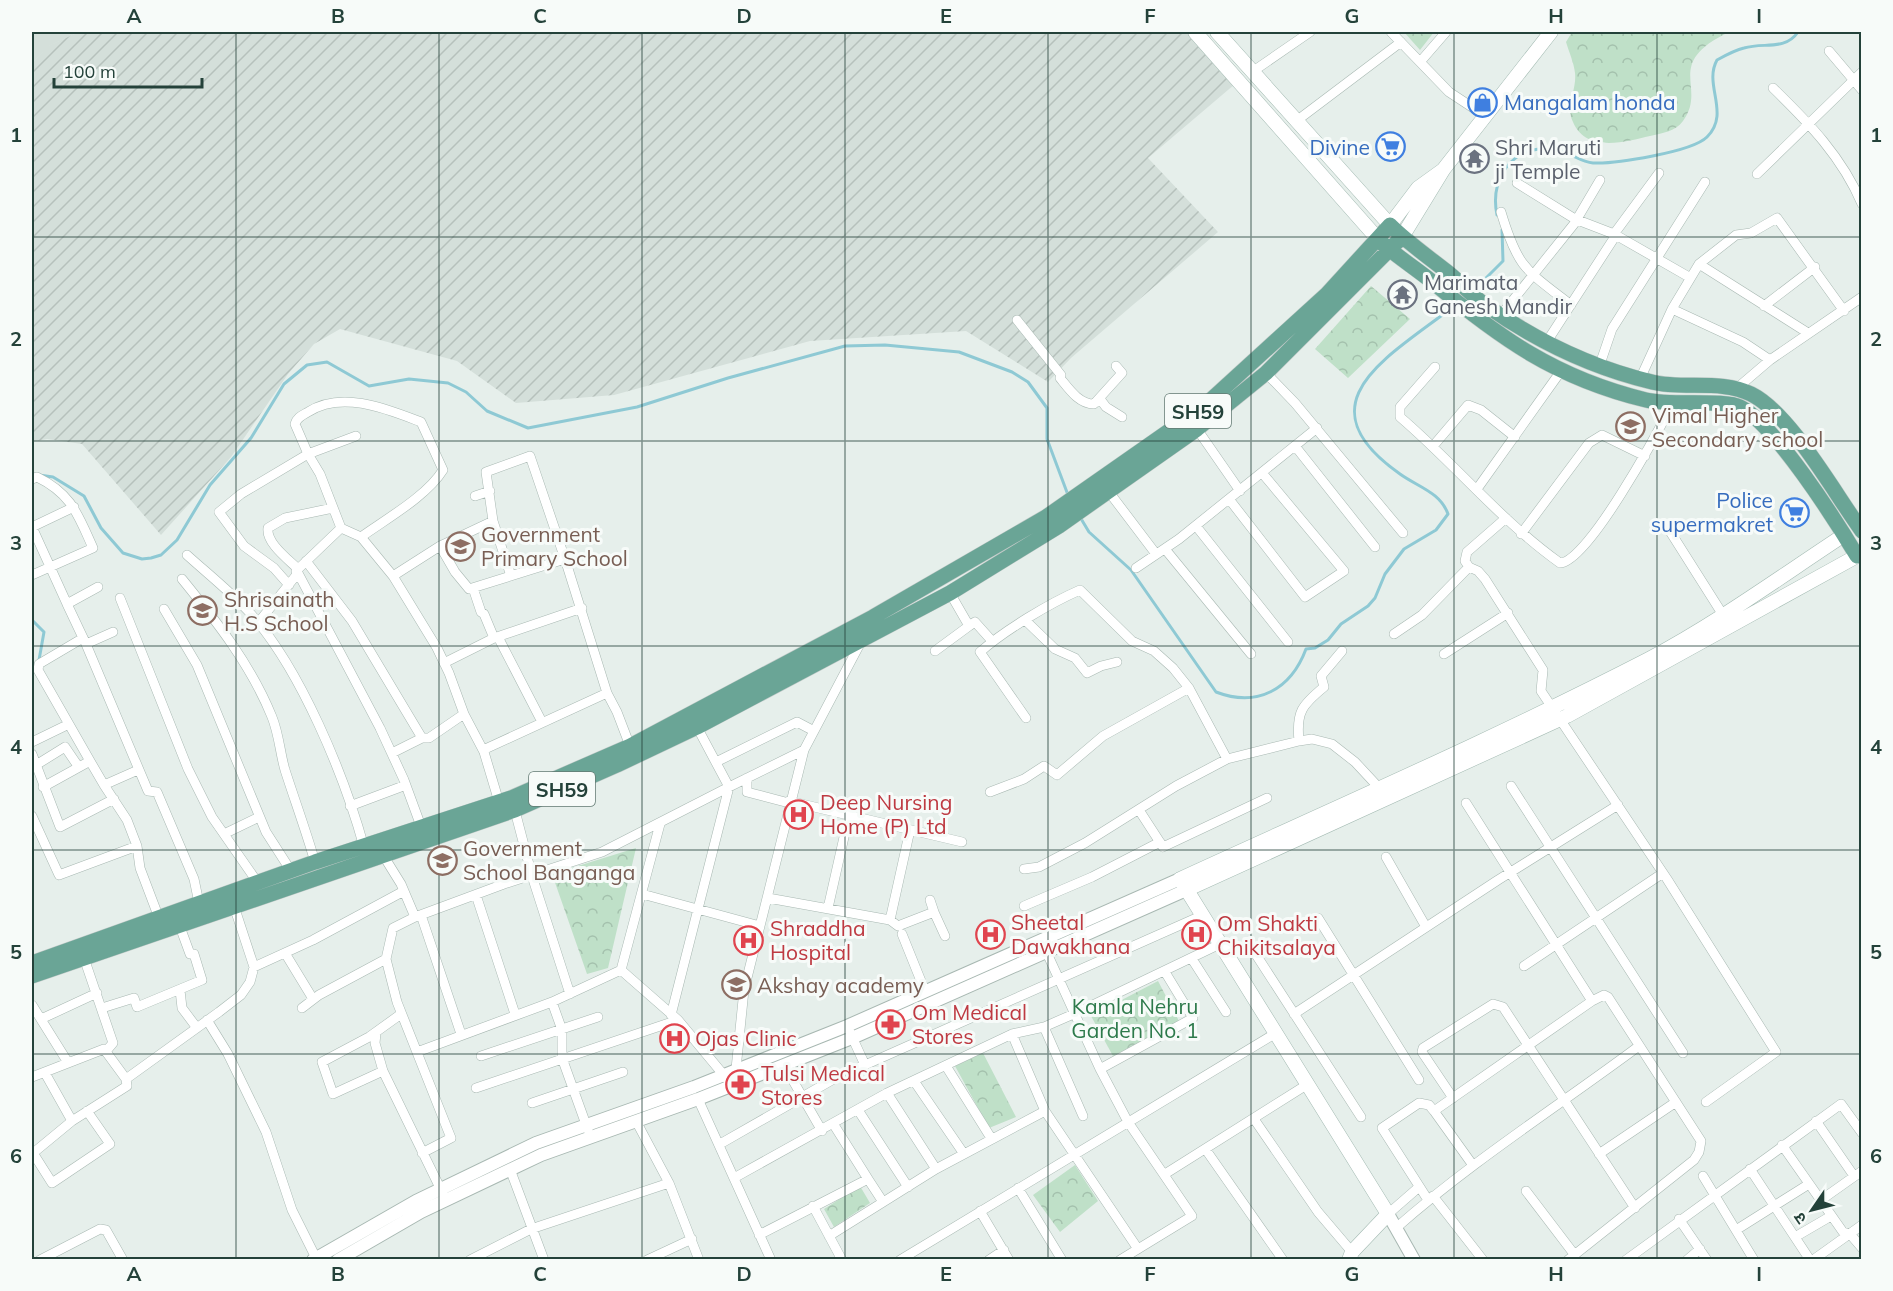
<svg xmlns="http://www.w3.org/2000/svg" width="1893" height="1291" viewBox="0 0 1893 1291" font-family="Mulish,'Noto Sans Devanagari',sans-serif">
<defs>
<pattern id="industrial-furrows" width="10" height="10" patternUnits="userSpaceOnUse" patternTransform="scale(1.5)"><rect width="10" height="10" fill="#d4dfda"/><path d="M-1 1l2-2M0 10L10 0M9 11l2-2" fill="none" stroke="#b6c1bc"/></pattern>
<pattern id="park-crowns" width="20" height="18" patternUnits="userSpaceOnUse" patternTransform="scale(1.5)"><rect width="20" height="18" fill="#bfe0c8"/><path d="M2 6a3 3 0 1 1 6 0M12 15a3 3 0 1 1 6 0" fill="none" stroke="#a4c1ad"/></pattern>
</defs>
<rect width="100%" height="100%" fill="#e6efeb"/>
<path fill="#d4dfda" d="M32,32H79L49,46L32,63Z"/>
<path fill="url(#industrial-furrows)" d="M79,32H1191L1235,84L1148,158L1218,232L1071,358L1048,382L966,331L810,341L614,395L516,403L457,361L340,329L314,344L288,374L231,457L161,535L82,444L47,439L32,442V63L48,46Z"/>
<path fill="url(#park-crowns)" d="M1404,32H1434L1420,50Z
M1572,32H1729C1662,64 1708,87 1683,121C1675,132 1662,133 1650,136C1625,142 1586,153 1573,122C1565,106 1577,90 1575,73C1574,63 1569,52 1566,42Z
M1371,286L1410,319L1348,378L1315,349Z
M636,848L608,968L587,974L552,874Z
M1158,981L1179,1021L1113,1056L1091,1016Z
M983,1053L1016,1117L989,1128L955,1066Z
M1075,1165L1098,1201L1060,1232L1033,1195Z
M860,1186L870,1203L834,1227L824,1209Z"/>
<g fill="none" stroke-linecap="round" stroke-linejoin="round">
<path stroke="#8ec9d4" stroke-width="3" d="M1497,215C1488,173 1520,138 1563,152C1573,155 1582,162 1593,163C1615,164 1692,152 1707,137C1731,113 1703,85 1717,60C1726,55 1735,50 1744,48C1764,42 1785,51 1798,32
M1475,289L1503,261L1502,230
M39,475L53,477L84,496L101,528L123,553L142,559L151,558L161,555L177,540L210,485L251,438L284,384L307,365L327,362L369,386L409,379L448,383L466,392L487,411L528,428L637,407L728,378L845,346L885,345L959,352L1012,372L1028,382L1047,408V439L1068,495
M1080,517L1089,532L1131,570L1216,692C1258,708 1291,689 1306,649L1315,648L1328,640L1341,624L1368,606L1375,598L1385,574L1404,549L1436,530L1448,514C1440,492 1418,487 1400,474C1297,402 1392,355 1454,306
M32,620L44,632L39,660"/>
<defs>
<path id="minor" d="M1391,32L1449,92L1484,115
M1829,51L1862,90
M1420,62L1446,32
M1252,72L1310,32
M1773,88C1809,123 1842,157 1862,204
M1295,122L1401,42
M1757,174L1862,72
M1517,183L1575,219L1614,234L1689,277
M1501,212C1518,269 1526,270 1571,305
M1614,234L1659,173
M1699,264L1808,333
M1764,306L1815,267
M1672,309L1743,342L1770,360
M1501,315L1574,224L1600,180
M1017,320L1061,375L1060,378C1069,389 1079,404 1094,404L1122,373L1116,366
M1546,343L1616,235
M1435,367L1400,407V417C1455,464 1501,521 1560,563C1588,562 1658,432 1672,404
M1599,367L1612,329L1705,182
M1266,373L1295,403L1403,533
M1640,379L1672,309L1699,264L1736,235L1751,233L1777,218L1844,311
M1736,389L1770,360L1862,297
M1100,399L1106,407L1122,417
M1197,429L1240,491
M356,436L308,454L295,424C297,417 303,415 308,412C342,390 387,409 421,422L443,470C427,496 386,519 361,537
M1434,445L1468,405L1481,410L1515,437
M1295,446L1375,547
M32,479L37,477C72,494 78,515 93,548L32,575
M1477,489L1561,371
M1109,492L1156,554
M475,496L490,491
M1229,499L1305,597L1344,571L1263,474
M1506,518L1467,552L1465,561L1469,567L1478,571L1485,579L1543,670L1541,691L1667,879L1776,1052L1706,1102
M493,521L511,576
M1666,525L1723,615
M1196,526L1288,642
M341,528L361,537L393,576L437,648L449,673L464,714
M1521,534L1589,443L1602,435L1645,456
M1165,549L1251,654
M187,555C208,574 232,593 251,614C301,670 344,775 364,847
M565,559L607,693L617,712L630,746
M306,561L352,621L422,738
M1136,568L1179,539L1317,428
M298,569C288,559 266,543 268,528L285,518L333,508
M393,576L440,546L493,521L486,472L530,456L565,559L469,589L455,572L440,546
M182,579C217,622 251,665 272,717C279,734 280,753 285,770C295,801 306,831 315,862
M289,585L274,568L244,546L219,512L241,494L308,454L320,474L341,528L296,571L298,573
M473,588L481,612L484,614L494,638
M950,593L969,626L975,622L992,641
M120,598L188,769L212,817L258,883
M67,604L32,527L74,507
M164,609L197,665L266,832L291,871
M1026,621L1055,649L1075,658L1087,673L1101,666L1117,662
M258,623L298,573L380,728L404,780L422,829
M113,632L86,644L148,791L157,792L194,879L199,903
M1394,634L1422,615L1469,567
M498,637L542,722
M83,638L39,664L38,670L90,761
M85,642L67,604L98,587
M935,651L969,626
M1444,654L1508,613
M444,663L494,638L582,608
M1026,718L980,652C1005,630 1050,603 1080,590L1132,641L1154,651L1173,668L1189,688L1227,759
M697,727L729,787L804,750
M1299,741C1296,712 1302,705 1324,687L1321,676L1342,651
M32,742L67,725
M483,750L607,693
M392,753L422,738H429L464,714L484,752L499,802
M32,754L60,827L114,799
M716,762L797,722L814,731
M36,765L65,747L78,766
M138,770L104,785L127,820L137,846L140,868L159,918
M747,778V792L789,803
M1511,786L1683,1053
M43,787L90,761L104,785
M990,792L1024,779L1044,766L1057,775L1103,736L1189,688
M789,801L962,842
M1466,803L1592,1001
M350,806L406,785
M514,807L532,876L570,994
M1139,810L1163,847L1267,798
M32,816L59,875L137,846
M226,833L259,817
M383,855L401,884L415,917L393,928L386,959L397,1002L451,1138L422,1153
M1386,857L1426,927
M1024,869L1039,867L1085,843L1176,786L1227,759L1299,741L1312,739L1332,744L1355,762L1382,791
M642,894L760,926
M476,895L515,1014
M768,898L890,920L898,926L934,912L945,936
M930,900L934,912
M1024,906L1092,877L1160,842
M828,908L849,815
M421,915L461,1034
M415,917L504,884L602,852L729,787
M1318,918L1419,1080
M890,920L910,830
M902,934L925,991
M1041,940L1100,1069L1128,1122L1192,1216L1120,1260
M1253,950L1361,1117
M285,953L313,999
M84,958L113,1043L107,1050
M1192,959L1226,1012
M1524,966L1663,873
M254,967L313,940L402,892
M621,970L678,1020L732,1085
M180,990L182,1008L197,1028
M552,1002L562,1030V1058L588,1130
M32,1005L67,1061
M102,1008L134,998L137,1007L202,980L194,954H190L179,924
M302,1008L319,995L386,959
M1294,1014L1498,880L1618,805
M671,1015L729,787
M41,1019L97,993
M207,1020L228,1054L266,1132L292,1210L317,1260
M847,1026L865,1065L1203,915
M1044,1027L1083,1116
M376,1033L375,1043L383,1071L443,1194
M1012,1034L1045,1111L1138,1249
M417,1052L552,1002L621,970L660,824
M481,1056L598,1017
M784,1065L822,1131
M946,1066L991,1138
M736,1069L744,990L804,750L862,640
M1100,1069L1193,1018L1165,972
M383,1071L333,1094L322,1062L369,1037L401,1014
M45,1073L72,1121
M32,1077L104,1049L126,1079L127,1086L72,1121L32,1154
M126,1079L219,1012L241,995L250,982L254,967L233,903
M914,1081L964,1154
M476,1088L678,1020
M887,1093L936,1169
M1453,1098L1422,1052L1423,1048L1493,1004L1503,1007L1635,1208
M698,1099L771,1260
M532,1103L623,1072
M858,1110L908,1187
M1434,1111L1472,1164
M1254,1119L1318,1212L1352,1252
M636,1121L669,1183L699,1260
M1816,1121L1854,1176
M720,1144L839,1076L865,1065
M1782,1145L1843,1232L1850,1234L1862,1248
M1206,1150L1283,1260
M33,1153L52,1183L110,1144L87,1111
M1599,1154L1676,1102
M510,1169L544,1260
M1750,1169L1810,1260
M1165,1174L1308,1084
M1703,1176L1754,1260
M734,1178L887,1093L1012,1034L1044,1027L1076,1013L1220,944
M868,1179L883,1202
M1018,1188L1062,1260
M1526,1191L1574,1254
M1433,1196L1483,1260
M1428,1200L1382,1128L1419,1103L1429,1105L1434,1111L1592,1001L1604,995L1608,997L1701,1141L1699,1152L1694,1160L1568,1260
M1821,1200L1862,1171
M813,1206L842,1260
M980,1211L1009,1260
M1388,1214L1419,1187
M1679,1219L1707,1260
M1396,1228C1472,1161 1557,1107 1639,1046
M1736,1230L1809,1184
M759,1235L868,1179L834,1125
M829,1236L936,1169L1045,1111
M1795,1237L1831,1216
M40,1260L100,1229L106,1230L123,1260
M470,1260L531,1229L669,1183
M647,1260L692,1239
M900,1260L1276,1033
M989,1260L1004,1250
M1626,1260L1841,1104L1862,1133
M1687,1260L1700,1249
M1813,1260L1862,1225"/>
<path id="tertiary" d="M1388,1214L1414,1260
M313,1260L416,1201L536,1143L694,1087L847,1026L1180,879
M338,1260L421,1212L541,1155L698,1099L852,1038L1186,890"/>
<path id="secondary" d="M1195,32L1377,238
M1217,32L1390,225L1418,188L1443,170
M1402,237L1443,170L1551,32
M1186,890L1567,716L1857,556
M1349,1260L1352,1252L1388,1214L1180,879C1337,807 1496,738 1649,659C1717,623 1780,577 1844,535"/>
<path id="primary" d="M1383,244C1398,257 1415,268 1430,280C1500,338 1555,378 1646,400C1670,406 1724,399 1740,407C1774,423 1836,521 1857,556L1862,553
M32,963L315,862L511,798L630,746L873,617L1046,517L1202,408L1327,294L1390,225C1407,242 1427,256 1446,271C1459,281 1470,294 1484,304C1536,341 1589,367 1652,382C1683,390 1721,379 1751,394C1790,413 1835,494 1862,531
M32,976L515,810L617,765L697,727L950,593L1059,526L1197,429L1266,373L1402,237"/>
</defs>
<use href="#minor" stroke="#a8b8b2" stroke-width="10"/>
<use href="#tertiary" stroke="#a8b8b2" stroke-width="14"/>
<use href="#secondary" stroke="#a4bbb3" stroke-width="15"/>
<use href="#primary" stroke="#c2cac8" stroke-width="16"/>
<use href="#minor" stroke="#fff" stroke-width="9"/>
<use href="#tertiary" stroke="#fff" stroke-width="12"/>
<use href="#secondary" stroke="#fff" stroke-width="14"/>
<use href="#primary" stroke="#6aa596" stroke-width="15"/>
</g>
<path fill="none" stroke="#24423a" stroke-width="1.5" stroke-opacity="0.55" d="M236,32V1260M439,32V1260M642,32V1260M845,32V1260M1048,32V1260M1251,32V1260M1454,32V1260M1657,32V1260M32,237H1862M32,441H1862M32,646H1862M32,850H1862M32,1054H1862"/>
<defs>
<symbol id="shop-ring" viewBox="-11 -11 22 22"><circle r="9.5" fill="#f7fbf9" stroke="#3f7fe0" stroke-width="1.5"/><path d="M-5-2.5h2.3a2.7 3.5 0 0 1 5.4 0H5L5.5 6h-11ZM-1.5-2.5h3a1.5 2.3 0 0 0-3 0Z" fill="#3f7fe0"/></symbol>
<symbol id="supermarket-ring" viewBox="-11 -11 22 22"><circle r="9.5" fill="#f7fbf9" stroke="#3f7fe0" stroke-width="1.5"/><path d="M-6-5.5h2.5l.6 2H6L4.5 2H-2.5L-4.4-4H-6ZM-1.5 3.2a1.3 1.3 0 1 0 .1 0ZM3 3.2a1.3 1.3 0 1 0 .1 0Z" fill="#3f7fe0"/></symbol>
<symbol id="temple-ring" viewBox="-11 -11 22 22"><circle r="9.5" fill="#f7fbf9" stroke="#6b7280" stroke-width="1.5"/><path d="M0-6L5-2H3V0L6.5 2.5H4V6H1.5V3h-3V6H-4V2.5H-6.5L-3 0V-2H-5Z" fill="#6b7280"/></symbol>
<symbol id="school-ring" viewBox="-11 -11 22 22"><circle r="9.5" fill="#f7fbf9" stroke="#8d6e63" stroke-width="1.5"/><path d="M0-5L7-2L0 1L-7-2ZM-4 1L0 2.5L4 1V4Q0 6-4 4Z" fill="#8d6e63"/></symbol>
<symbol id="hospital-ring" viewBox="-11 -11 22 22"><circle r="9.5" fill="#f7fbf9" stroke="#e0444e" stroke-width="1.5"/><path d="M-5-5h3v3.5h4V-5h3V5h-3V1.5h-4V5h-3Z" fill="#e0444e"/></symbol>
<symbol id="pharmacy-ring" viewBox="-11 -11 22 22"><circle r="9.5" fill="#f7fbf9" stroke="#e0444e" stroke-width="1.5"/><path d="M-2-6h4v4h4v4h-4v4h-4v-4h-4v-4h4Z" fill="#e0444e"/></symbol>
</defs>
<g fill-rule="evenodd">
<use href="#shop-ring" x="1466" y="86" width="33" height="33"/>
<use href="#supermarket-ring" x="1374" y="130" width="33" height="33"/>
<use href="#temple-ring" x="1458" y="142" width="33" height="33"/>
<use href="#temple-ring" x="1386" y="278" width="33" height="33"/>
<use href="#school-ring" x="1614" y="410" width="33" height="33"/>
<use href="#supermarket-ring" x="1778" y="496" width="33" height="33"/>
<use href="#school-ring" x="444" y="530" width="33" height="33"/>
<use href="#school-ring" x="186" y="594" width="33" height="33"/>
<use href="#hospital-ring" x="782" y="798" width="33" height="33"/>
<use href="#school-ring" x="426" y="844" width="33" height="33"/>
<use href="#hospital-ring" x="974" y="918" width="33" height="33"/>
<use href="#hospital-ring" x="1180" y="918" width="33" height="33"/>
<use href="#hospital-ring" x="732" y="924" width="33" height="33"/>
<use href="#school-ring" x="720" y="968" width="33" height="33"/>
<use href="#pharmacy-ring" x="874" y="1008" width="33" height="33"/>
<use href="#hospital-ring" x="658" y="1022" width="33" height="33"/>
<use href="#pharmacy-ring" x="724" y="1068" width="33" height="33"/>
</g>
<g text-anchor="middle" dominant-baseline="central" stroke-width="6" stroke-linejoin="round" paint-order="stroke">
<g fill="#f7fbf9" stroke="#637a73" stroke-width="1.5">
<rect x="1165" y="394" width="66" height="34" rx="4.5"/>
<rect x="529" y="772" width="66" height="34" rx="4.5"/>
</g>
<g font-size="20" font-weight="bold" fill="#24423a">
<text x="1198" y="411">SH59</text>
<text x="562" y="789">SH59</text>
</g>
<g font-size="21" fill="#366cbe" stroke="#f7fbf9" text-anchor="end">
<text x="1504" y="102" text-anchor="start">Mangalam honda</text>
<text x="1370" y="147">Divine</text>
<text x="1773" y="500">Police<tspan x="1773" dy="24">supermakret</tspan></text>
</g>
<g font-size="21" fill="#5b616d" stroke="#f7fbf9" text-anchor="start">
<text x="1495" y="147">Shri Maruti<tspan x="1495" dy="24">ji Temple</tspan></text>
<text x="1424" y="282">Marimata<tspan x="1424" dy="24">Ganesh Mandir</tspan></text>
</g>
<g font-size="21" fill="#785e54" stroke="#f7fbf9" text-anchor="start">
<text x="1652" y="415">Vimal Higher<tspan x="1652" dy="24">Secondary school</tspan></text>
<text x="481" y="534">Government<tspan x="481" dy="24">Primary School</tspan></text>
<text x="224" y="599">Shrisainath<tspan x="224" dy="24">H.S School</tspan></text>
<text x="463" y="848">Government<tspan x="463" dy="24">School Banganga</tspan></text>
<text x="757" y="985">Akshay academy</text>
</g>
<g font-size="21" fill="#be3a42" stroke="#f7fbf9" text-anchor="start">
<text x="820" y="802">Deep Nursing<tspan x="820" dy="24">Home (P) Ltd</tspan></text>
<text x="1011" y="922">Sheetal<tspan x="1011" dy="24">Dawakhana</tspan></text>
<text x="1217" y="923">Om Shakti<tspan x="1217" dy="24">Chikitsalaya</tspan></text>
<text x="770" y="928">Shraddha<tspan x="770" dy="24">Hospital</tspan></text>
<text x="912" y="1012">Om Medical<tspan x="912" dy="24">Stores</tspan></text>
<text x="695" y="1038">Ojas Clinic</text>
<text x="761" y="1073">Tulsi Medical<tspan x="761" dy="24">Stores</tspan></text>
</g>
<g font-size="21" fill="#2d7a4b" stroke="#f7fbf9">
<text x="1135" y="1006">Kamla Nehru<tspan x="1135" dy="24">Garden No. 1</tspan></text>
</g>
</g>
<rect width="1893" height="1291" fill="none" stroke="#f7fbf9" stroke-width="66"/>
<g transform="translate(1812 1210) rotate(235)" stroke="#f7fbf9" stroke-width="4.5" paint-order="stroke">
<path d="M0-4.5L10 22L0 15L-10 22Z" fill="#24423a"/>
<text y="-9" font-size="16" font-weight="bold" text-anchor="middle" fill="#24423a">उ</text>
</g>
<path d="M54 78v9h148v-9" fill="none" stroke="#24423a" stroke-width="3"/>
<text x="63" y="78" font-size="18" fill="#24423a" stroke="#f7fbf9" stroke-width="4.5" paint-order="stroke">100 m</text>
<rect x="33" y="33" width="1827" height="1225" fill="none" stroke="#24423a" stroke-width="2"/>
<g font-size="20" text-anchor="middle" font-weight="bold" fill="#24423a">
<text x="134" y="23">A</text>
<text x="338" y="23">B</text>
<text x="540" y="23">C</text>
<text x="744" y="23">D</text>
<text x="946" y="23">E</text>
<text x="1150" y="23">F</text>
<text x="1352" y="23">G</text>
<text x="1556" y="23">H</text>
<text x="1759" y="23">I</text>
<text x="16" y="142">1</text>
<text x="1876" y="142">1</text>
<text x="16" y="346">2</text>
<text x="1876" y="346">2</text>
<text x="16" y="550">3</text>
<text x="1876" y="550">3</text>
<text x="16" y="754">4</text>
<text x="1876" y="754">4</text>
<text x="16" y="959">5</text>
<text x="1876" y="959">5</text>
<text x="16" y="1163">6</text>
<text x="1876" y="1163">6</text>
<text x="134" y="1281">A</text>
<text x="338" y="1281">B</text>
<text x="540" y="1281">C</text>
<text x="744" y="1281">D</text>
<text x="946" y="1281">E</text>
<text x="1150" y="1281">F</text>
<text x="1352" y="1281">G</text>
<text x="1556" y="1281">H</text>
<text x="1759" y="1281">I</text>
</g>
</svg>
